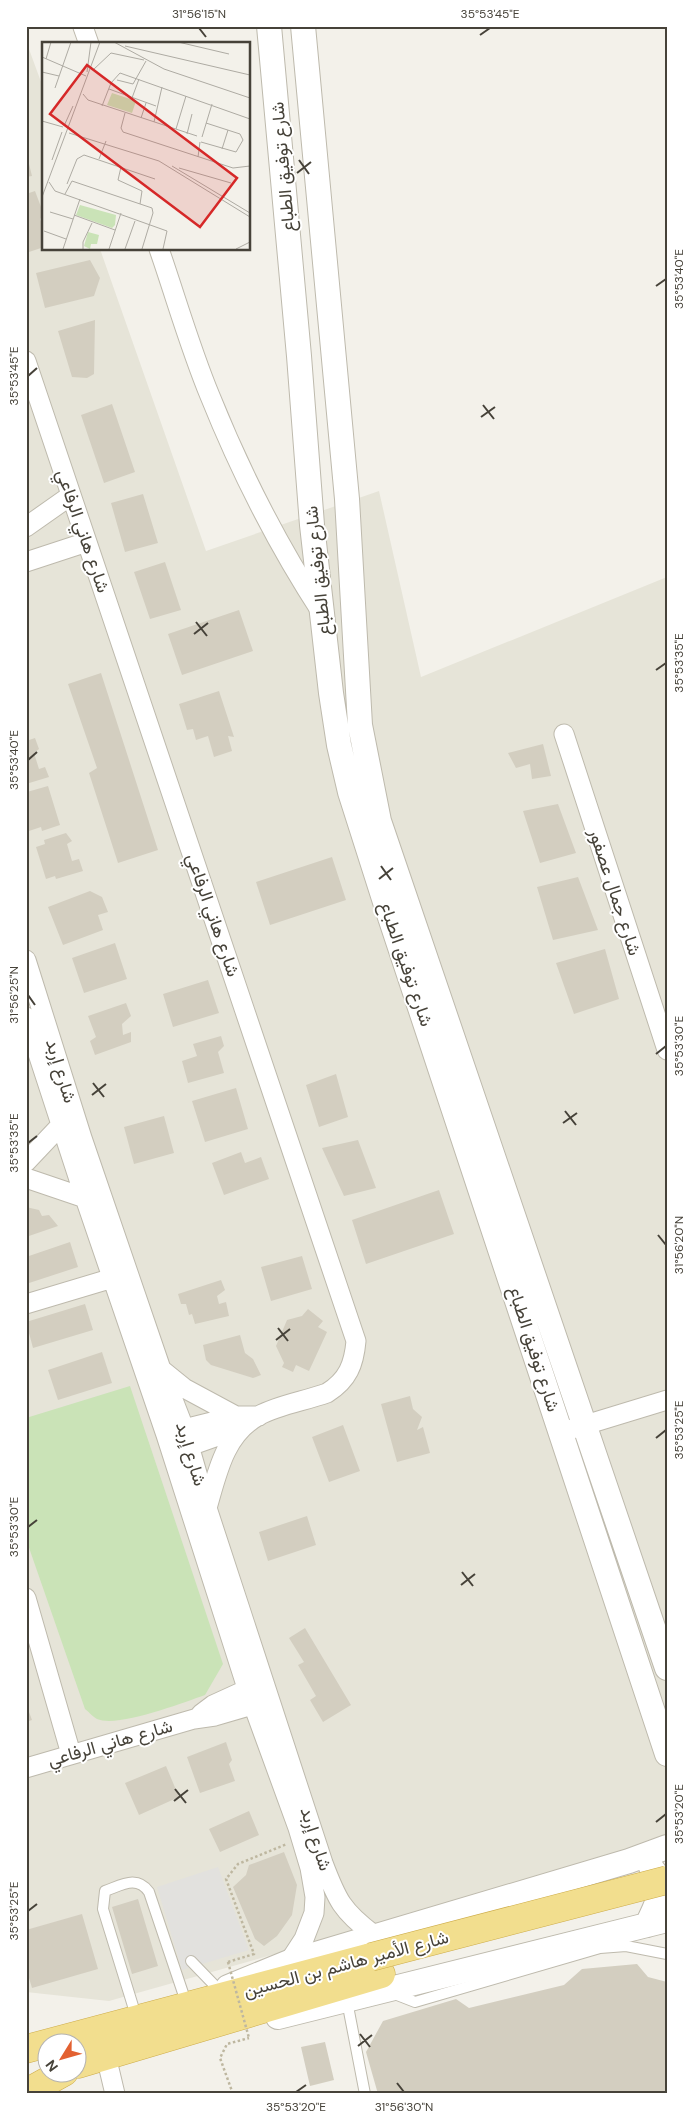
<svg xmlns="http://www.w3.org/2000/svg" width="693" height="2120" viewBox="0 0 693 2120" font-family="'DM Sans',Vazirmatn,sans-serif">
<rect width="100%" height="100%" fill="#f3f1ea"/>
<path fill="#e6e4d8" d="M26,41L44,90V249H100L206,551L379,491L421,677L667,577V1843L109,2001L26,1992Z"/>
<path fill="#cae3b7" d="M130,1386L223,1664L205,1695C182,1703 118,1728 97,1719C93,1717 89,1712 85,1709L26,1539V1418Z"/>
<path fill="#e2e1de" d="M218,1867L249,1950L182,1970L157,1887Z"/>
<path fill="#d3cec0" d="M26,152L32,176L26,177Z
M35,191L44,215L40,219L44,228V247L29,252L26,244V194Z
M90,260L100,278L94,296L45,308L36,273Z
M95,320L94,374L87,378L72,377L58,331Z
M112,404L135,472L104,483L81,415Z
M143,494L158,543L125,552L111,503Z
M165,562L181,610L150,619L134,572Z
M239,610L253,651L182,675L168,634Z
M101,673L158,850L118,863L89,773L97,768L68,684Z
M219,691L234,737L228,736L232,751L214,757L208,736L196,740L193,729L187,730L179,704Z
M35,738L39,749L34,753L39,769L45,767L49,777L26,784V741Z
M543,744L551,776L532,779L530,764L516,768L508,753Z
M48,786L60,825L42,831L41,827L29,831L26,822L27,792Z
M558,804L576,853L540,863L523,811Z
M66,833L72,841L67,844L72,861L79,859L83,871L56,879L55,876L46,879L36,847L45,844L44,840Z
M332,857L346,900L270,925L256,882Z
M578,877L598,930L553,940L537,887Z
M90,891L102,897L108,912L98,915L103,930L63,945L48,907Z
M115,943L127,979L84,993L72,958Z
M605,949L619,999L574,1014L556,963Z
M208,980L219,1013L173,1027L163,994Z
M126,1003L131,1016L122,1024L123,1035L131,1032V1042L95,1055L90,1041L96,1037L88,1016Z
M221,1036L224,1046L218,1052L224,1073L188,1083L182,1061L197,1056L193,1044Z
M336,1074L348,1117L319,1127L306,1085Z
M236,1088L248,1129L205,1142L192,1101Z
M164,1116L174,1153L134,1164L124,1127Z
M358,1140L376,1188L344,1196L322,1148Z
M241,1152L245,1163L261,1157L269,1179L224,1195L212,1163Z
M439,1190L454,1234L366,1264L352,1220Z
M26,1207L39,1210L42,1216L49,1215L58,1226L26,1237Z
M70,1242L78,1267L26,1284V1257Z
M302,1256L312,1289L271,1301L261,1267Z
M221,1280L225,1290L217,1296L219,1304L226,1302L229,1316L195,1324L192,1314L189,1315L186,1304H181L178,1294Z
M85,1304L93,1330L33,1348L26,1322Z
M308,1309L323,1321L318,1327L327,1332L309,1371L296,1365L293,1372L282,1367L284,1363L276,1346L287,1320L302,1316Z
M240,1335L245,1353L253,1359L261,1375L253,1378L211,1365L206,1360L203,1345Z
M102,1352L112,1383L58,1400L48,1370Z
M410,1396L413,1409L422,1417L417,1430L423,1427L430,1453L397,1462L381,1404Z
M343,1425L360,1471L329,1482L312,1437Z
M307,1516L316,1545L268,1561L259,1532Z
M305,1628L351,1705L323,1722L310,1700L316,1696L298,1665L304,1662L289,1638Z
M26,1704L32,1720L26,1722Z
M226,1742L232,1760L229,1764L235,1781L200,1793L187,1757Z
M166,1766L179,1797L139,1815L125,1783Z
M249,1811L259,1835L220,1852L209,1829Z
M284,1852L297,1885L292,1915L277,1936L264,1946L255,1939L233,1887L246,1875L249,1865Z
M138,1899L158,1966L132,1974L112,1907Z
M82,1914L98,1969L32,1988L26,1968V1930Z
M637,1964L648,1977L667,1982V2094H378L366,2052L383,2021L456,1999L469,2008L564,1985L582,1969Z
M325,2042L334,2080L310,2086L301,2047Z"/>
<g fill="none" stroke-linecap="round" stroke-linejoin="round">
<defs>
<path id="service" d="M191,1961L220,1991
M392,1993L415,2002L600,1948L626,1946L667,1954
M347,2001L365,2094
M137,2019L103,1909L105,1891C122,1885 137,1875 149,1892L187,2005"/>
<path id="minor" d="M83,27L89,44
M159,249C176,298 190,348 210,396C241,473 277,544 322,613
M26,361L356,1341C354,1364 348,1380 327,1393C305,1401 278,1405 258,1416C224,1435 217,1474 207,1508
M26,527L70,496
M26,562L87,542
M564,734L667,1050
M26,960L82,1138L161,1369L184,1428L207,1508L323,1863C337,1900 342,1911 374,1935
M26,1017L85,1198L166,1435L247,1688L298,1828L310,1868L315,1897L314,1913L304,1939L289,1962
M26,1162L61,1125
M26,1178L85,1198
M26,1304L113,1278
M163,1371L184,1388L236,1416
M572,1429L667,1400
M172,1432L236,1416H259
M178,1450L243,1427
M26,1598L71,1754
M201,1714L213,1705L259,1684
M26,1768L194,1719L215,1716L266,1701
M106,2056L115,2094"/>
<path id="tertiary" d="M269,26L299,356L312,525L331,693L339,745L350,792L386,905L667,1754
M303,26L347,499L360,725L379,821L667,1668
M647,1925C657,1903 668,1888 651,1867
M228,1987L289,1962L629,1861L667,1847
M278,2017L667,1920"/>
<path id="trunk" d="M26,2049L371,1957
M78,2064L381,1974
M26,2093L64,2072"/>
</defs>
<use href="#service" stroke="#bebaad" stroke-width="12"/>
<use href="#minor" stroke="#bebaad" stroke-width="21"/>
<use href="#tertiary" stroke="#bebaad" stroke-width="26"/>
<use href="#trunk" stroke="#cdac4a" stroke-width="29"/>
<path stroke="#beb7a0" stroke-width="2.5" stroke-dasharray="2.5 2.5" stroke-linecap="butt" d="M228,1962L254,1954L226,1879L238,1864L287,1844
M233,2094L220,2058L227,2044L249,2038"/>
<use href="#service" stroke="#fff" stroke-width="10"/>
<use href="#minor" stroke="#fff" stroke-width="19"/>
<use href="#tertiary" stroke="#fff" stroke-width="24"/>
<use href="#trunk" stroke="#f2de8e" stroke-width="28"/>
<defs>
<path id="trunk-bridge" d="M371,1957L667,1880"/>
</defs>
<use href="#trunk-bridge" stroke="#cdac4a" stroke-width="29" stroke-linecap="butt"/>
<path stroke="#beb7a0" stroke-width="2.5" stroke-dasharray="2.5 2.5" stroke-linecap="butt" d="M228,1962L249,2038"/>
<use href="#trunk-bridge" stroke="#f2de8e" stroke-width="28"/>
</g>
<path fill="none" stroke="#464239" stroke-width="2" d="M199,28L206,37M480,35L490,28M299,160L309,174M297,173L311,162M656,286L666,279M28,376L37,368M483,405L494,419M481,417L495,407M196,622L207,636M194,634L208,623M656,670L666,663M28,760L37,752M381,866L391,880M379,879L393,868M28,995L35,1005M656,1054L666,1046M93,1083L104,1097M92,1095L106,1084M565,1111L576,1125M563,1123L577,1113M28,1143L37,1136M658,1235L666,1245M278,1328L288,1341M276,1340L290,1329M656,1438L666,1430M28,1527L37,1520M462,1572L473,1586M461,1585L475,1574M175,1789L186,1803M174,1801L188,1790M656,1822L666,1814M28,1911L37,1904M360,2034L370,2047M358,2046L372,2035M397,2083L404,2092M296,2092L306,2085"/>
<g text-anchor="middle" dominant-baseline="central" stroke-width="4" stroke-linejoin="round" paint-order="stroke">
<g font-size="18" fill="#464239" stroke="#fff">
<text transform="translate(283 167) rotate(-95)">شارع توفيق الطباع</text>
<text transform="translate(83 531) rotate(71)">شارع هاني الرفاعي</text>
<text transform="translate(318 571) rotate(-96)">شارع توفيق الطباع</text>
<text transform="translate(615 892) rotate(72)">شارع جمال عصفور</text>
<text transform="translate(213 915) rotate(71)">شارع هاني الرفاعي</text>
<text transform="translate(406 964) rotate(71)">شارع توفيق الطباع</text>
<text transform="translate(61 1071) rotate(73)">شارع إربد</text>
<text transform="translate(534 1349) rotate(72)">شارع توفيق الطباع</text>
<text transform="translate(191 1454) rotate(73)">شارع إربد</text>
<text transform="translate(110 1743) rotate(-16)">شارع هاني الرفاعي</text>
<text transform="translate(316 1839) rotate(72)">شارع إربد</text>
<text transform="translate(346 1964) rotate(-15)">شارع الأمير هاشم بن الحسين</text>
</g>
</g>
<g transform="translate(42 42)">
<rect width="208" height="208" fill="#f3f1ea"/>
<path d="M70,51L94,59L90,71L65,63ZM38,163L74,173L73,183L70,186L34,173ZM46,190L57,193L55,202H49L48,207L42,204Z" fill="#cae3b7"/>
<path fill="none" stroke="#aeaba3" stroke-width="1" d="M72,0L122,27L208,56M136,0L187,12M83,4L208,33M0,15L44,34M4,17L9,0M51,28L69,11L102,18M0,30L17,34M45,30L49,0M75,38L91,42L104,19M13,46L29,0M67,47L114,64M41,52L46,58L155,94M90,56L97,37M60,64L69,41L78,31L208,77M83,71L79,86L81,90L191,126L208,124M99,76L104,61M0,79L21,85M112,80L120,45M22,84L31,64M134,87L144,54M27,91L117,119L208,175M145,92L150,72M160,95L170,62M159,100L194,110L201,98L198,92L164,81M180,107L186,88M156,115L158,100M57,117L64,99M10,118L20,90M130,124L208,171M79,125L76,138L100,149L98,162M137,126L189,141M7,140L13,149L125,189L121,207M25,142L35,117L42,113L113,137M23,152L30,139L110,166L111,171L100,207M0,155L58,0M8,170L31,177M32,173L73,188M2,189L24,197M21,207L38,157M41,207V200L50,181M67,207L79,171M83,207L93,179M194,207L208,200"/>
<path fill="#d62828" fill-opacity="0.15" stroke="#d62828" stroke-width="2.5" d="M45,23L195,136L158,185L8,72Z"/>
<rect width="208" height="208" fill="none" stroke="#464239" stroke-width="2.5"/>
</g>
<rect width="693" height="2120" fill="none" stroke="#ffffff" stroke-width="55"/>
<g transform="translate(62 2058) rotate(233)"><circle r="24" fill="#ffffff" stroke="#b5b3b0"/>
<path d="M0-4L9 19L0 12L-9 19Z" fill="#e36131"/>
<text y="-8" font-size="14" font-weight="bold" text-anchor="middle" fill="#464239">N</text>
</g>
<rect x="28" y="28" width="638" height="2064" fill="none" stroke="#464239" stroke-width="2"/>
<g font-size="12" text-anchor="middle" fill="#464239">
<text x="199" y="18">31°56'15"N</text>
<text x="490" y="18">35°53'45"E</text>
<text transform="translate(679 279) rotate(-90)" y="4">35°53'40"E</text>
<text transform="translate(14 376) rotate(-90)" y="4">35°53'45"E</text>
<text transform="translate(679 663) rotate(-90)" y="4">35°53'35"E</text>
<text transform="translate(14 760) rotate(-90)" y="4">35°53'40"E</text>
<text transform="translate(14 995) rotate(-90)" y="4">31°56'25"N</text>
<text transform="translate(679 1046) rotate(-90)" y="4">35°53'30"E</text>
<text transform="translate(14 1143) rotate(-90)" y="4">35°53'35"E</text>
<text transform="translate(679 1245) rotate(-90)" y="4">31°56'20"N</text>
<text transform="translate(679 1430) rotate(-90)" y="4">35°53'25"E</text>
<text transform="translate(14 1527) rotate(-90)" y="4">35°53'30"E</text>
<text transform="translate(679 1814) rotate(-90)" y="4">35°53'20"E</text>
<text transform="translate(14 1911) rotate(-90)" y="4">35°53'25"E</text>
<text x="296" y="2111">35°53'20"E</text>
<text x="404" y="2111">31°56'30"N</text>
</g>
</svg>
